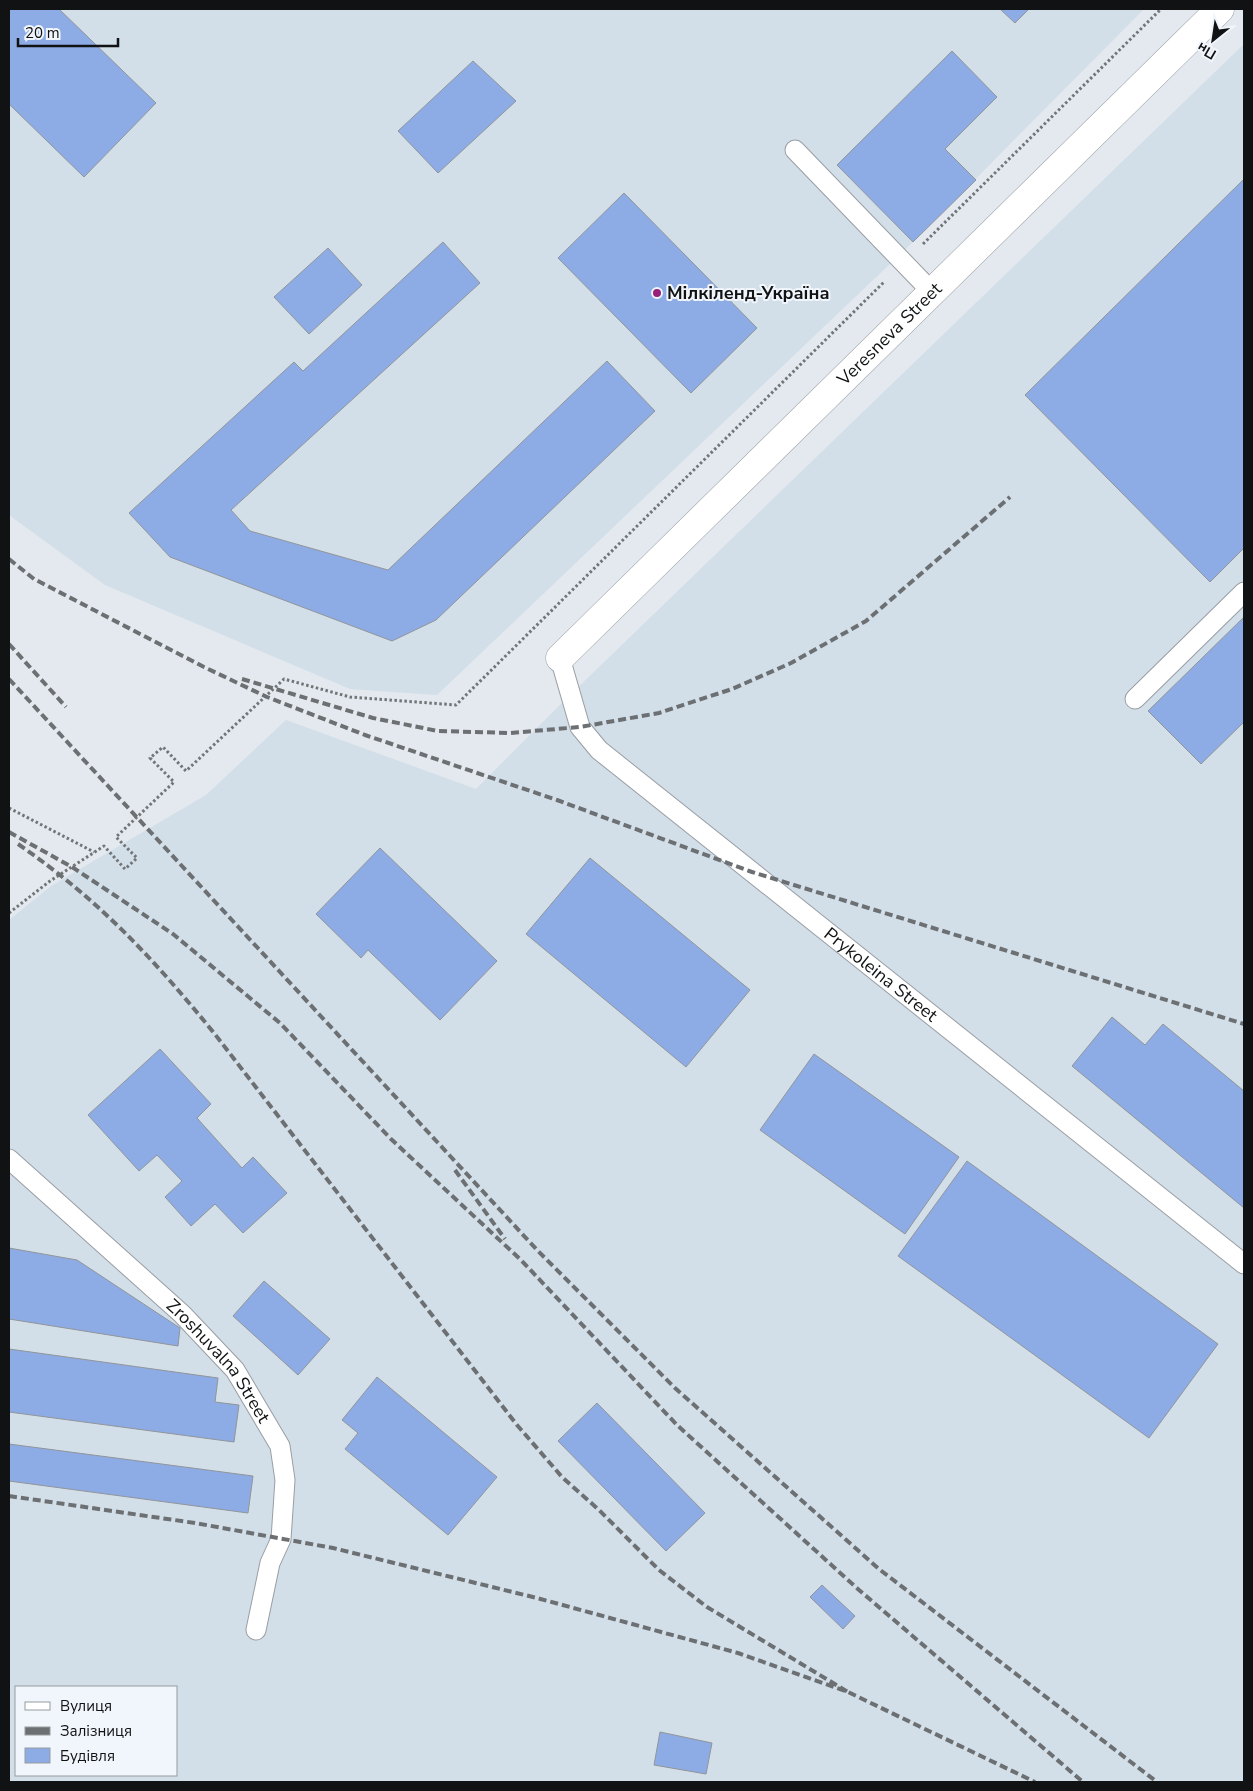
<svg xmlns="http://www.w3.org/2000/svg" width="1253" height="1791" viewBox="0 0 1253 1791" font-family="'Nunito Sans',sans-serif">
<rect width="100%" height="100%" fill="#e3e9ee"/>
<path fill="#d2dee8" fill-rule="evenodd" d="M9,9H1144L913,242L437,695L350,689L105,585L9,515Z
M1244,44V1782H9V920L51,886L206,795L286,720L476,789L569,696ZM16,1687H176V1775H16Z"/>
<path fill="#8dace5" stroke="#91959a" d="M9,9H59L156,103L84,177L9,104Z
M1000,9H1029L1015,23Z
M952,51L997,97L945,149L976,180L913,242L837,165Z
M473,61L516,101L438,173L398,131Z
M1244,179V548L1210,582L1025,395Z
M624,193L757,328L691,393L558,258Z
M443,242L480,283L231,510L250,531L388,570L607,361L655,411L436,620L392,641L170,557L129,513L294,362L303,371Z
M328,248L362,285L309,334L274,297Z
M1244,617V722L1201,764L1148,711Z
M380,848L497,961L440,1020L368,950L361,958L316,914Z
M590,858L750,990L686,1067L526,934Z
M1112,1017L1145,1045L1163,1024L1244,1091V1208L1072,1066Z
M160,1049L211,1104L197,1118L242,1168L253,1157L287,1193L243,1233L215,1204L191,1226L165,1197L182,1181L157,1155L139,1171L88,1115Z
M814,1054L959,1157L905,1234L760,1130Z
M967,1161L1218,1344L1149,1438L898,1256Z
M9,1248L77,1260L180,1328L178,1346L9,1319Z
M264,1281L330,1339L298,1375L233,1316Z
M9,1349L218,1378L215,1402L239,1405L234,1442L9,1412Z
M377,1377L497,1477L448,1535L345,1449L358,1433L342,1420Z
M597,1403L705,1513L666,1551L558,1441Z
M9,1444L253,1476L248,1513L9,1481Z
M822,1585L855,1616L843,1629L810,1597Z
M660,1732L712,1743L706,1774L654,1765Z"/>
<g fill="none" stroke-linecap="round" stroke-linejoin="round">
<defs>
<g id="lane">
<path d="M795,150L932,292"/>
<path id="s1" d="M560,658L580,727L599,750L1244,1264"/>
<path d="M1135,699L1244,592"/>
<path id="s2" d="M9,1159L182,1314L235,1370L280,1446L285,1480L281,1539L270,1563L256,1630"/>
</g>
<g id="street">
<path id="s3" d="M560,658L1220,9"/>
</g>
</defs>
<use href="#lane" stroke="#999ea3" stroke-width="21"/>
<use href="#street" stroke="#999ea3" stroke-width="29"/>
<path stroke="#717578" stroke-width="3" stroke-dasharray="2.5 2.5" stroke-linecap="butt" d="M923,244L1161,9
M9,808L94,852
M9,913L50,881L104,846L125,869L137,858L116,837L174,782L150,758L163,747L186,771L284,679L350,697L456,705L885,281"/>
<use href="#lane" stroke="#fff" stroke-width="19"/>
<use href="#street" stroke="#fff" stroke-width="28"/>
<path stroke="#6c7073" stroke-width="4" stroke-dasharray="8 4" stroke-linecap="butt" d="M9,559L34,579L204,667L267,697L365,735L557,800L752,872L1244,1024
M9,644L66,707
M9,679L538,1251L675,1388L879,1569L1157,1782
M242,679L373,718L438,731L510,733L580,727L659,713L732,689L791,663L866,621L1010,497
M9,832L72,867L173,934L280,1023L391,1139L521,1260L677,1425L859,1590L1083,1782
M18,844C99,900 152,957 214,1033L517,1425L562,1477L599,1510L659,1570L707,1607L848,1692
M455,1170L505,1239
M9,1496L195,1523L333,1548L537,1598L738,1653L848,1692L1035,1782"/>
</g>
<circle fill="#981f7a" stroke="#f0f6fb" stroke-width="2" cx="657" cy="293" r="5"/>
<g text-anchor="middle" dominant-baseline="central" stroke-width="4" stroke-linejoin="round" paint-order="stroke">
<g font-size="18" font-weight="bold" fill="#101213" stroke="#f0f6fb" text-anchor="start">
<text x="667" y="293">Мілкіленд-Україна</text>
</g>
<g font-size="18" fill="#101213" stroke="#f0f6fb">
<text stroke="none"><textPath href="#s3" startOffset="462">Veresneva Street</textPath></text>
<text stroke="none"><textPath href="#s1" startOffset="462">Prykoleina Street</textPath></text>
<text stroke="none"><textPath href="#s2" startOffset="292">Zroshuvalna Street</textPath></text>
</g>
</g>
<rect width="1253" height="1791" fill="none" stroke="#101213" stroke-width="20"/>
<rect x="15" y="1686" width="162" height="90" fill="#f0f6fb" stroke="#969b9e"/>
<rect x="25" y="1702" width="25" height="8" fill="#ffffff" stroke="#969b9e"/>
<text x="60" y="1711" font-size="15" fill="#101213">Вулиця</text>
<rect x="25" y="1727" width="25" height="8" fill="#6c7073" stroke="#969b9e"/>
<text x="60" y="1736" font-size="15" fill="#101213">Залізниця</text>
<rect x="25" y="1748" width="25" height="15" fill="#8dace5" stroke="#969b9e"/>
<text x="60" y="1761" font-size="15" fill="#101213">Будівля</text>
<g transform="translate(1213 40) rotate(210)" stroke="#f0f6fb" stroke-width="4" paint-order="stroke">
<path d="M0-4L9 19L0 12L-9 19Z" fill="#101213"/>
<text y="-8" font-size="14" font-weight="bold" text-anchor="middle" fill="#101213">Пн</text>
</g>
<path d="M18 38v8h100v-8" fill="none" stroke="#101213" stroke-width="2.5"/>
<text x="25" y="38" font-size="15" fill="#101213" stroke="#f0f6fb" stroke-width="4" paint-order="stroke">20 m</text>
</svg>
